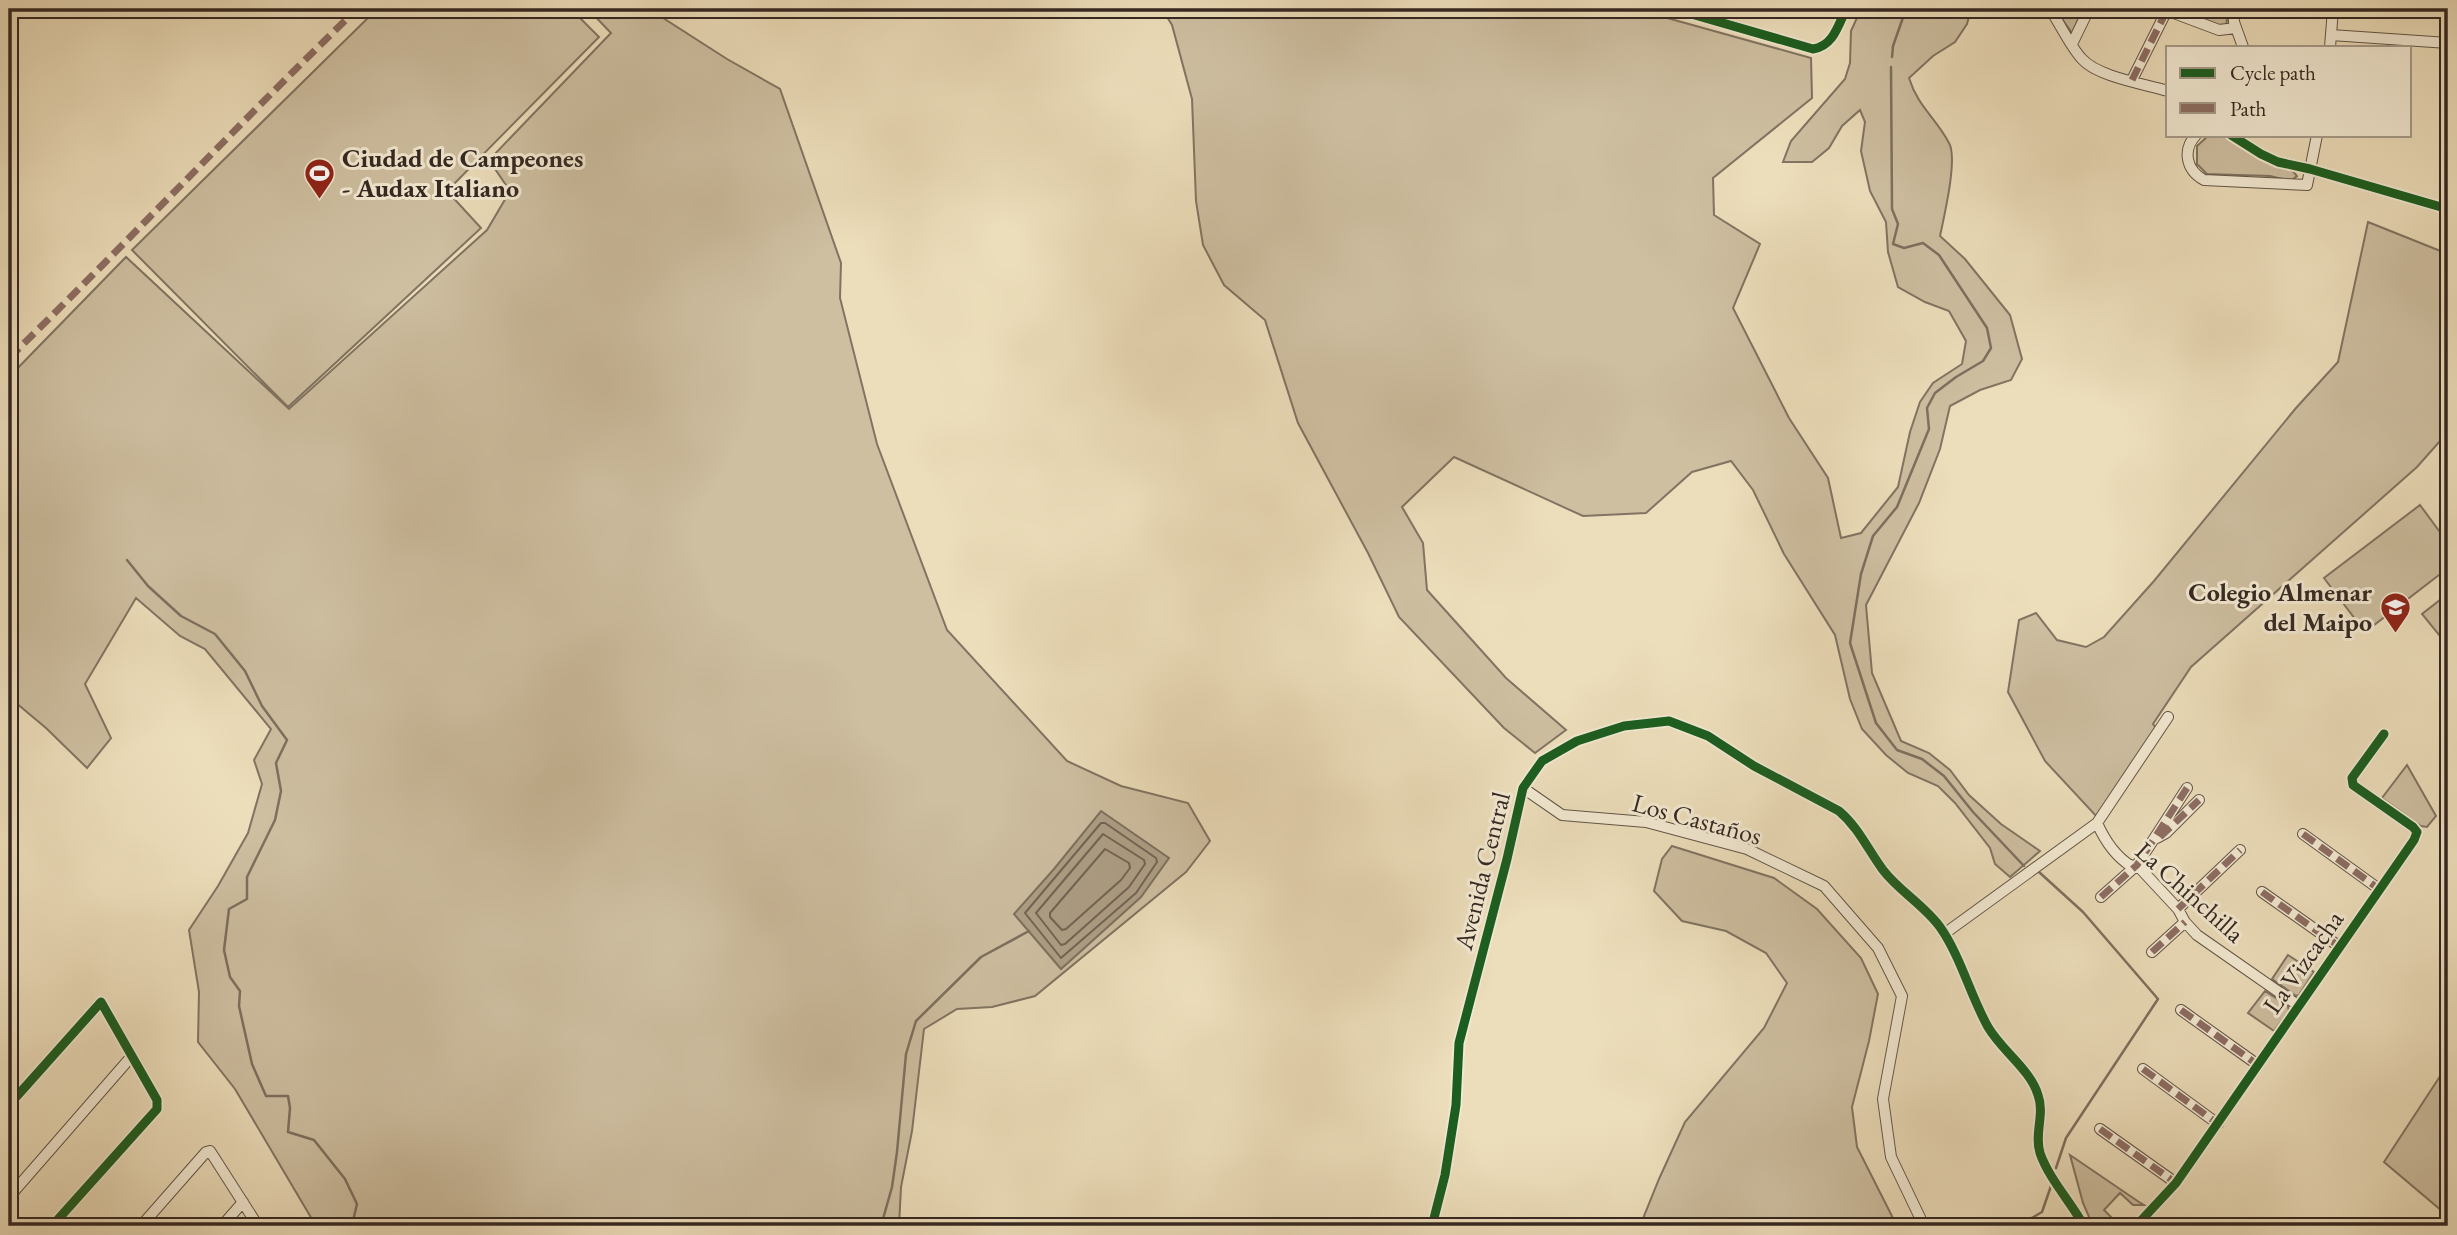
<svg xmlns="http://www.w3.org/2000/svg" width="2457" height="1235" viewBox="0 0 2457 1235" font-family="'EB Garamond',serif">
<rect width="100%" height="100%" fill="#eddebb"/>
<filter id="stains"><feTurbulence type="fractalNoise" baseFrequency=".00286" numOctaves="4"/><feColorMatrix values="0 0 0 0 .2 0 0 0 0 .09 0 0 0 0 .02 0 0 0 .5 -.17"/></filter>
<radialGradient id="worn" r=".72"><stop offset=".6" stop-color="#630" stop-opacity="0"/><stop offset="1" stop-color="#630" stop-opacity=".3"/></radialGradient>
<path fill="#cebfa1" stroke="#817462" stroke-width="2" d="M377,9H571L599,37L447,191L481,228L288,407L132,250Z
M588,9H649L727,59L780,89L841,263L840,298L877,444L947,630L1067,761L1121,786L1188,803L1210,841L1186,872L1035,996L992,1007L957,1009L924,1029L912,1131L901,1187L899,1226H316L235,1089L198,1042L199,992L189,930L218,886L248,833L262,784L254,760L271,729L205,649L180,636L136,598L85,684L111,738L87,768L46,728L9,697V377L126,257L289,409L487,230L510,191L489,160L611,33Z
M1162,9H1635L1811,58L1812,98L1713,178L1714,215L1760,244L1733,308L1789,418L1828,478L1841,538L1861,533L1898,487L1910,432L1920,402L1933,383L1962,364L1966,341L1949,311L1925,302L1898,287L1888,252L1886,222L1870,191L1861,151L1865,122L1860,110L1842,126L1829,148L1812,162H1783L1791,141L1845,79L1850,63L1851,31L1861,9H1971L1967,24L1955,42L1933,56L1909,78C1918,107 1936,118 1949,143C1958,158 1944,217 1940,236L1965,259L2010,315L2022,359L2011,380L1980,390L1950,406L1940,449L1919,503L1866,605L1872,673L1901,741L1929,753L1950,770L1969,795L2001,824L2040,851L2010,877L1995,864L1990,848L1955,803L1938,786L1908,773L1886,755L1862,729L1850,699L1835,635L1784,554L1753,490L1731,461L1692,472L1646,513L1583,516L1454,457L1402,507L1423,543L1427,590L1506,678L1566,730L1535,753L1504,728L1399,617L1368,553L1298,423L1265,320L1224,285L1203,245L1196,201L1192,99L1172,25Z
M2055,9L2082,11L2072,33Z
M2195,9H2228L2226,28L2191,17Z
M2222,135L2292,170L2297,176L2291,181L2270,176L2207,174L2197,164V146L2208,136Z
M2368,222L2448,254V432L2417,467L2191,667L2153,724L2157,729L2097,817L2045,761L2008,692L2019,620L2036,613L2057,640L2086,647L2104,637L2154,581L2296,408L2338,362Z
M2420,505L2448,543V568L2365,632L2324,578Z
M2440,600L2448,610V646L2422,614Z
M2407,765L2436,816L2427,827L2421,826L2382,798Z
M1672,846L1774,878L1817,909L1861,958L1878,994L1869,1041L1852,1107L1857,1147L1897,1226H1640L1659,1179L1685,1122L1764,1028L1787,983L1766,953L1726,931L1682,921L1654,891L1662,859Z
M2288,955L2314,972L2299,995L2296,996L2272,979Z
M2265,991L2288,1006L2289,1011L2274,1031L2248,1013Z
M2448,1064V1216L2384,1162Z
M2070,1155L2139,1202L2144,1205H2133L2120,1193L2104,1210L2117,1223V1226H2093L2083,1203Z"/>
<path fill="#aea087" stroke="#7d705f" stroke-width="2" d="M1101,811L1169,858L1141,897L1061,969L1014,914L1054,869Z"/>
<g fill="none" stroke-linecap="round" stroke-linejoin="round">
<path stroke="#716454" stroke-width="2" d="M1101,823H1105L1156,858L1157,862L1136,893L1061,958L1025,913Z
M1103,834L1144,860L1145,864L1129,887L1065,944L1061,945L1036,913Z
M1105,849L1129,863L1130,868L1121,880L1066,929L1062,930L1050,917V913Z"/>
<path stroke="#7d705f" stroke-width="2.5" d="M1892,57L1893,46L1906,9
M1891,67L1892,209L1898,224L1893,244L1904,248L1923,243L1939,255L1987,328L1991,348L1983,361L1956,377L1935,393L1927,408L1929,429L1897,507L1873,536L1861,574L1850,643L1876,723L1897,750L1922,759L1944,776L1973,812L2024,866
M127,560L148,586L181,616L215,634L245,671L262,706L287,740L276,763L281,791L275,820L247,877V899L229,909L224,950L230,977L240,991L239,1006L252,1064L266,1096H288L290,1108L288,1132L314,1140L345,1179L357,1204L353,1221L363,1226
M2039,872L2083,912L2158,999L2066,1138L2056,1168
M881,1226L892,1187L897,1152L906,1054L916,1021L981,957L1029,931
M2018,1226L2042,1212L2051,1186"/>
<defs>
<path id="minor" d="M1674,9L1813,49C1833,46 1838,26 1846,9
M2050,9C2060,24 2070,46 2082,59C2098,77 2145,84 2168,91
M2163,9L2219,30L2236,28
M2233,9L2234,22L2243,47
M2331,35L2448,43
M2072,44L2089,9
M2330,47L2333,9
M2132,80L2167,10
M2196,135C2182,150 2186,170 2204,180L2307,185L2317,135
M2231,135L2261,154L2278,162L2310,169L2448,209
M1523,788L1562,815L1646,822L1747,849L1824,886L1878,948L1902,996L1883,1099L1891,1157L1924,1226
M2097,823C2105,841 2115,856 2131,866L2137,865L2178,909L2185,922L2197,935L2299,1006
M2303,834L2379,889
M2157,838L2166,833L2199,800
M2262,892L2340,947
M2101,897L2137,865L2187,788
M2178,909L2240,850
M1944,934L2097,823L2168,717
M2152,952L2185,922
M2181,1010L2258,1065
M2143,1069L2218,1124
M9,1105L101,1002L157,1100V1109L52,1226
M2100,1129L2176,1183
M9,1197L131,1057
M141,1226L206,1152L210,1151L258,1226
M222,1226L243,1202
M1432,1226L1445,1175L1456,1105L1459,1043L1507,859L1523,788L1542,761L1577,741L1624,726L1669,721L1708,736L1754,766L1839,811C1859,828 1868,850 1883,870C1899,891 1924,905 1940,927C1961,957 1970,995 1988,1027C2002,1051 2030,1069 2038,1095C2045,1114 2034,1134 2040,1153C2049,1179 2071,1202 2084,1226
M2136,1226L2176,1183L2414,840L2417,832L2413,827L2353,785L2352,778L2384,734"/>
</defs>
<use href="#minor" stroke="#625648" stroke-width="12"/>
<use href="#minor" stroke="#f3ead3" stroke-width="10"/>
<path stroke="#8d6e63" stroke-width="7" stroke-dasharray="14 7" stroke-linecap="butt" d="M2132,80L2167,10
M9,358C127,243 239,123 357,9
M2303,834L2379,889
M2160,837L2199,800
M2262,892L2340,947
M2101,897L2137,865L2187,788
M2178,909L2240,850
M2152,952L2185,922
M2181,1010L2258,1065
M2143,1069L2218,1124
M2100,1129L2176,1183"/>
<defs>
<path id="cycleway" d="M1674,9L1813,49C1833,46 1838,26 1846,9
M2231,135L2261,154L2278,162L2310,169L2448,209
M9,1105L101,1002L157,1100V1109L52,1226
M1432,1226L1445,1175L1456,1105L1459,1043L1507,859L1523,788L1542,761L1577,741L1624,726L1669,721L1708,736L1754,766L1839,811C1859,828 1868,850 1883,870C1899,891 1924,905 1940,927C1961,957 1970,995 1988,1027C2002,1051 2030,1069 2038,1095C2045,1114 2034,1134 2040,1153C2049,1179 2071,1202 2084,1226
M2136,1226L2176,1183L2414,840L2417,832L2413,827L2353,785L2352,778L2384,734"/>
</defs>
<use href="#cycleway" stroke="#f3ead3" stroke-width="13"/>
<use href="#cycleway" stroke="#1b5e20" stroke-width="9"/>
</g>
<defs>
<symbol id="stadium-pin" viewBox="-11 -11 22 30"><path d="M0 17L-7.5 6A9.5 9.5 0 1 1 7.5 6Z" fill="#8f2418" stroke="#f3ead3"/><path d="M0-5a6.5 5 0 1 0 0 10a6.5 5 0 1 0 0-10ZM-3.5-1.8h7v3.6h-7Z" fill="#fff"/></symbol>
<symbol id="school-pin" viewBox="-11 -11 22 30"><path d="M0 17L-7.5 6A9.5 9.5 0 1 1 7.5 6Z" fill="#8f2418" stroke="#f3ead3"/><path d="M0-5L7-2L0 1L-7-2ZM-4 1L0 2.5L4 1V4Q0 6-4 4Z" fill="#fff"/></symbol>
</defs>
<g fill-rule="evenodd">
<use href="#stadium-pin" x="302" y="156" width="35" height="47"/>
<use href="#school-pin" x="2378" y="590" width="35" height="47"/>
</g>
<g text-anchor="middle" dominant-baseline="central" stroke-width="6" stroke-linejoin="round" paint-order="stroke">
<g font-size="26" font-weight="bold" fill="#342822" stroke="#f3ead3" text-anchor="start">
<text x="342" y="158">Ciudad de Campeones<tspan x="342" dy="30">- Audax Italiano</tspan></text>
<text x="2372" y="592" text-anchor="end">Colegio Almenar<tspan x="2372" dy="30">del Maipo</tspan></text>
</g>
<g font-size="26" fill="#342822" stroke="#f3ead3">
<text transform="translate(1697 819) rotate(15)">Los Castaños</text>
<text transform="translate(1482 871) rotate(-76)">Avenida Central</text>
<text transform="translate(2190 892) rotate(42)">La Chinchilla</text>
<text transform="translate(2303 962) rotate(-55)">La Vizcacha</text>
</g>
</g>
<rect width="2457" height="1235" fill="none" stroke="#eddebb" stroke-width="35"/>
<rect x="10" y="10" width="2436" height="1214" fill="none" stroke="#342822" stroke-width="3.5"/>
<rect x="18" y="18" width="2422" height="1200" fill="none" stroke="#342822" stroke-width="2"/>
<rect x="2166" y="46" width="245" height="91" fill="#f3ead3" stroke="#a79c8c" stroke-width="2"/>
<rect x="2180" y="68" width="35" height="10" fill="#1b5e20" stroke="#a79c8c" stroke-width="2"/>
<text x="2230" y="80" font-size="21" fill="#342822">Cycle path</text>
<rect x="2180" y="103" width="35" height="10" fill="#8d6e63" stroke="#a79c8c" stroke-width="2"/>
<text x="2230" y="116" font-size="21" fill="#342822">Path</text>
<rect width="100%" height="100%" filter="url(#stains)"/>
<rect width="100%" height="100%" fill="url(#worn)"/>
</svg>
